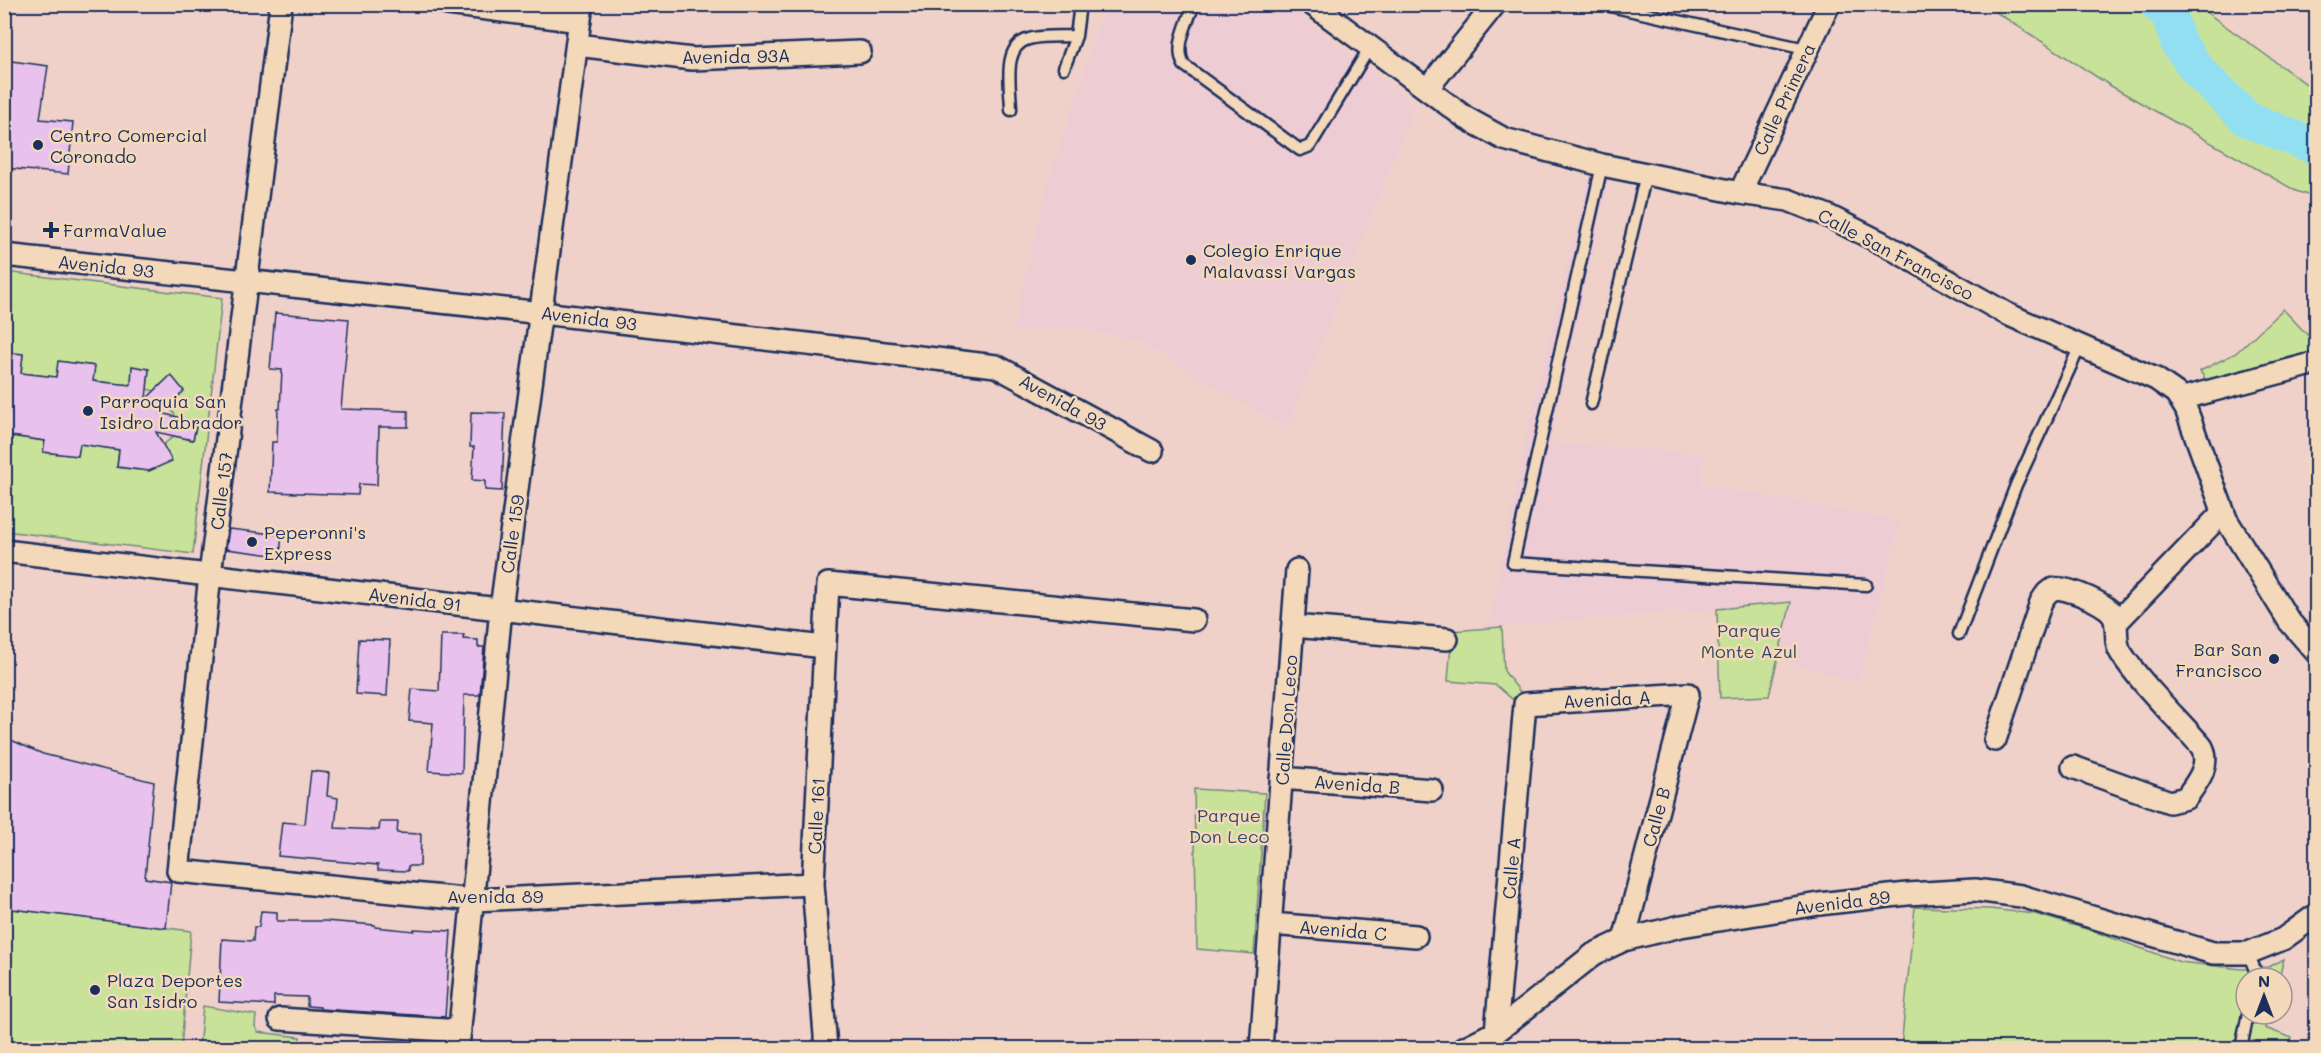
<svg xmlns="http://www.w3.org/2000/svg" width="2321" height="1053" viewBox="0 0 2321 1053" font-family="Mali,sans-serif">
<rect width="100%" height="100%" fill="#f0d1c9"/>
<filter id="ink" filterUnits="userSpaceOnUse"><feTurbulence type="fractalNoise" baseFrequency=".0167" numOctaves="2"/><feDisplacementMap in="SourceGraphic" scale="12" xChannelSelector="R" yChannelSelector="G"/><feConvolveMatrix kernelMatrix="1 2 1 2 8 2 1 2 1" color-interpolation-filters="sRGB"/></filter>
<g filter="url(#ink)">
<path fill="#eeccd4" d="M1105,5H1287L1415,106L1287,429L1136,340L1085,329L1046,328L1012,333L1045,193Z
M1588,177L1610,181L1550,442L1705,454L1701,484L1900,521L1858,683L1778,658L1791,602L1488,628L1526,434Z"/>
<path fill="#c8e299" stroke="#72887c" stroke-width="1.5" d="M1985,5H2196L2316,91V198L2296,191L2111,86Z
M5,272L222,298L193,554L5,531L4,450H9L11,436L45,441L43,452L78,456L80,444L119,450L117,467L138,470L171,461L163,445L174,436L193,440L197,422L176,417L169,406L183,391L171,375L154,391L147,389L149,369L132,367L131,385L93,381L94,366L59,361L56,377L21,373L23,355L5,352Z
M2283,309L2316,344V353L2209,385L2200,371L2236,353Z
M1791,602L1769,696L1720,698L1717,609Z
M1502,627L1504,671L1521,693L1512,699L1496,685L1448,681L1452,631Z
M1194,789L1265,793L1254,954L1197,949Z
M1915,907L1990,909L2035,914L2090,930L2180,962L2242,969L2269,967L2284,959L2279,978H2246V1014H2269L2265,1028L2292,1038L2288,1048H1901Z
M5,908L191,931L181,1048H5Z
M203,1006L256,1015L255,1026L258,1032L300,1037L298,1048H199Z"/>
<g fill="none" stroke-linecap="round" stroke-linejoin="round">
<path stroke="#92dff2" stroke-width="36" d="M2157,4L2169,14L2178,43L2200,73L2247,119L2316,147"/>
</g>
<path fill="#e8c2ec" stroke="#1b2f5e" stroke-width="1.5" d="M4,60L48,66L40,119L73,122L68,174L4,168Z
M275,313L349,319L341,409L408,411V427H379L377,485L359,484L358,495L270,492L272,442H277L278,409H280L282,370L270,369Z
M4,352L23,354L21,373L56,377L58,361L95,366L93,381L131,385L132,366L149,369L146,399L171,375L184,391L161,413L197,422L193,440L156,432L172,461L149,471L117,467L119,450L80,444L78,456L43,452L45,441L4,435Z
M471,412L505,413L502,491L485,490V481L472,480L474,447H470Z
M229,529L282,535L280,556L226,549Z
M441,635H464L463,639L478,640V647H484L480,695H464L462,773L429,771L433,723L409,721L412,689L439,691Z
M359,639L390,640L387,696L356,694Z
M4,737L43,754L154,782L145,878L171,882L166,928L4,908Z
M311,771L329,773L327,796L338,798L335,828L379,830L380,822H398L397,833L421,834L420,866H408V871L378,870V865L278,856L282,822L305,824Z
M261,911L277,912V921H325L375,925V927L414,931V929L451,931L445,1017L320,1009V1007L307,1006V997L274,996V1005L219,1002L222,939L253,941L254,927H259Z"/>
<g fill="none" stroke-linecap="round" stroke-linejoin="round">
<defs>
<path id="lane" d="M1194,4C1187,24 1174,47 1184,65L1300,150L1310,146L1370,47
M1601,4L1806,49
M1064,68L1076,36
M1011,110C1011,88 1001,46 1029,39C1043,35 1061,37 1076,36L1080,4
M1602,165L1513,563L1866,585
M1591,404L1646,174
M1959,634L2016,485L2080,346
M2248,953L2255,970V978
M2241,1048L2248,1014"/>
<path id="street" d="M281,4L210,575L178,871L474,900L813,884
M448,4L580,21
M1312,4L1466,118L1504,139L1602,165L1740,193L1788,200L1826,215L1882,243L2007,314L2156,379L2176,393L2186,409L2226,519L2289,621L2316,652
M577,45L692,59L860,52
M1427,89L1495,4
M1740,193L1829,4
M4,255L542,313L996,366L1152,451
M2180,399L2316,363
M4,551L824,647
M2116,623L2223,512
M1293,626L1447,639
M1995,740L2041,602C2045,596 2047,591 2054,589C2066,586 2104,603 2112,613C2120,625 2113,641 2121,653C2141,684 2177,718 2202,747C2211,766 2197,782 2186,798L2170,802L2073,767
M1281,778L1432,790
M1271,924L1416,936
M280,1019L460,1031
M1496,1032L1525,704L1688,694L1624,940
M458,1048L501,609L582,4
M826,1048L813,884L828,584L1194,620
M1261,1048L1297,570
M1464,1048L1496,1032L1594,954L1624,940L1681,926L1819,904L1907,894L1975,890L2021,896L2213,953H2248L2283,939L2316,915"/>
</defs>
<use href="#lane" stroke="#1b2f5e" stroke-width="15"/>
<use href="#street" stroke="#1b2f5e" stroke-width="26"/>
<use href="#lane" stroke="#f3d8ba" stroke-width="10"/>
<use href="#street" stroke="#f3d8ba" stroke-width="21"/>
</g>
</g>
<g fill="#1b2f5e" stroke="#f3d8ba" stroke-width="2">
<circle cx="38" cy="145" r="6"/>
<path d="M48 221h6v6h6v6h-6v6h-6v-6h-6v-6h6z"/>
<circle cx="1191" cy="260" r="6"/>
<circle cx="88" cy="411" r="6"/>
<circle cx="252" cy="542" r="6"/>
<circle cx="2274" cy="659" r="6"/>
<circle cx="95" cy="990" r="6"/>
</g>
<g text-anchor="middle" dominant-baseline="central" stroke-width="5" stroke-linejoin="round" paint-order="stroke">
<g font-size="18" fill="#1b2f5e" stroke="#f3d8ba">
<text transform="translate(736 56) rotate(-1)">Avenida 93A</text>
<text transform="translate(1784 99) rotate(-65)">Calle Primera</text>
<text transform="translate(1896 254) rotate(28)">Calle San Francisco</text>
<text transform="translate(106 266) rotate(6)">Avenida 93</text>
<text transform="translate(589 318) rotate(7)">Avenida 93</text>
<text transform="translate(1063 402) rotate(29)">Avenida 93</text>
<text transform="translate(221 491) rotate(-83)">Calle 157</text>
<text transform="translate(512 534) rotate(-82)">Calle 159</text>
<text transform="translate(415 599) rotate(7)">Avenida 91</text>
<text transform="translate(1607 699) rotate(-3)">Avenida A</text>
<text transform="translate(1286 720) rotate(-86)">Calle Don Leco</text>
<text transform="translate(1357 784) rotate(4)">Avenida B</text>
<text transform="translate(816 816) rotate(-87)">Calle 161</text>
<text transform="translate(1656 817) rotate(-75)">Calle B</text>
<text transform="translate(1511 868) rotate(-85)">Calle A</text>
<text x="495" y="896">Avenida 89</text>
<text transform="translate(1842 902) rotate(-7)">Avenida 89</text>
<text transform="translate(1343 930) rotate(5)">Avenida C</text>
</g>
<g font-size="18" fill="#1b2f5e" stroke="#f3d8ba" text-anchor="start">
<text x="50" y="135">Centro Comercial<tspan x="50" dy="21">Coronado</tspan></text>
<text x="63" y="230">FarmaValue</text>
<text x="1203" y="250">Colegio Enrique<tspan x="1203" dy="21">Malavassi Vargas</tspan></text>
<text x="100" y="401">Parroquia San<tspan x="100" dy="21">Isidro Labrador</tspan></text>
<text x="264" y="532">Peperonni's<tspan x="264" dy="21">Express</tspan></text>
<text x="2262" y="649" text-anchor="end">Bar San<tspan x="2262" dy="21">Francisco</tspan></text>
<text x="107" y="980">Plaza Deportes<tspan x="107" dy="21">San Isidro</tspan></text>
</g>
<g font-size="18" fill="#354a67" stroke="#f3d8ba">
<text x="1749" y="630">Parque<tspan x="1749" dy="21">Monte Azul</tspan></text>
<text x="1229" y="815">Parque<tspan x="1229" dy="21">Don Leco</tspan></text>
</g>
</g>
<rect width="2321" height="1053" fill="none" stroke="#f3d8ba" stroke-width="24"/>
<rect x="12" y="12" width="2297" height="1029" fill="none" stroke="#1b2f5e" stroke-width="2" filter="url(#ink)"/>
<g transform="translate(2264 996)"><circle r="28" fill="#f3d8ba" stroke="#9d9495" stroke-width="1.5"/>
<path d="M0-4.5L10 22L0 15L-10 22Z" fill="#1b2f5e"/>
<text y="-9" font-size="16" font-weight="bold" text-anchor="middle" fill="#1b2f5e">N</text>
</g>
</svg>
